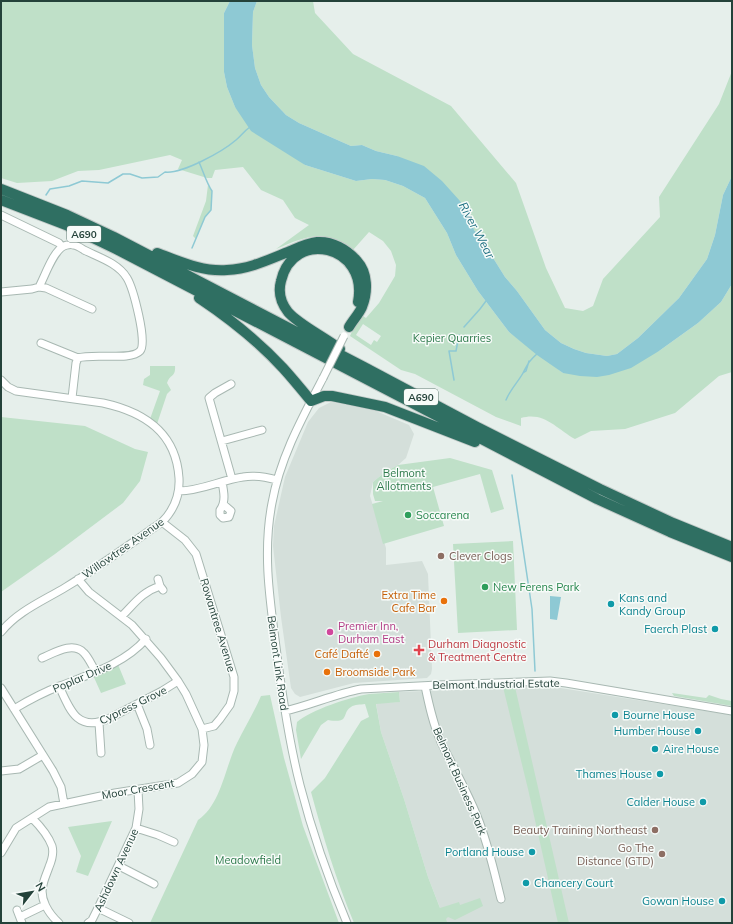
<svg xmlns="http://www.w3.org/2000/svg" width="733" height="924" viewBox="0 0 733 924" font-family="Mulish,sans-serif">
<rect width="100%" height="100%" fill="#e6efeb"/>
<path fill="#d4dfda" d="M331,402L376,411L409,425L414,434L406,458L398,465L385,472L373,482L370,496L386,548V565L422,561L428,574L432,669L431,674L427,678L354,683L300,697L295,694L291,688L281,617L273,546L274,526L285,477L308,422L319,408Z
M548,686L732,715V923H446L428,877L404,799L381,732L376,703L400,702L399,692Z"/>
<path fill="#bfe0c8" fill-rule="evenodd" d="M1,1H230L224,13V72L227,87L235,107L305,165L356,181L372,179L385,180L403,186L425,198L447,233L456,255L478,291L509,332L563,373L659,351L698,323L711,311L721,302L732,284V372L719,376L675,413L625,429L591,431L575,439C557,429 544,411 521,418V426L496,417L415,374L401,370L350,336L360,314L366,318L379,303L395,276L396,265L391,251L383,241L369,232L353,250C324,228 307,236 276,249L309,225L295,218L283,200L261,190L243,167L215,170L212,178H207L178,169L182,160L170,155L99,170L78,171L52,181L17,183L1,178ZM363,324L381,336L377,342L374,340L371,345L356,335Z
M257,1H313L315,13L353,54L451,106L516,183L546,268L565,308L583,311L593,306L603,279L660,217L659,197L719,104L732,71V176L723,195L715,235L707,259L679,298L638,338L617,354L607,356L586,353L574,349L561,343L545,330L517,291L505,277L480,237L474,230L472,221L397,156L376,151L362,145L351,146L299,123L286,115L269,97L261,85L255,68L252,45L253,12Z
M208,185L212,191L211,210L205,217L196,239L193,236L206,201Z
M150,366H175C176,377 170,374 167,383L171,390L167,394L157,424L150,419L160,391L143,385L144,379L150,375Z
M1,417L85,426L135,449L148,452L140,481L123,503L55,554L1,592Z
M450,458L492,470L504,509L491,513L480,474L433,487L444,526L383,544L372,504L383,501H375L373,494V482L385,472L398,465Z
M513,541L517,630L458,633L453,544Z
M117,662L126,684L101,693L92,673Z
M503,687H515L569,923H558L528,789Z
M399,692L400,702L376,704L381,732L404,799L428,877L440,908L459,902L460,905L480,898L483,906L455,920L448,917L446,919L447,922L442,923H354C336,880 323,836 311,792L325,778L361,721L369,717L365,704C360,705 355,704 351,707C341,713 351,724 328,720L321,725L301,759L296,730L297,722C311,710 350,697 369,694C379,693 389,693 399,692Z
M672,693L706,698L709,695L721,699L732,701V706L674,696Z
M270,695L284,758L303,826L339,923H150L198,820C221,805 225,767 237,743C245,727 254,712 261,696Z
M112,821L88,876L76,872L81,856L68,827Z"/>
<path fill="#8ec9d4" d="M230,1H257L253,12L252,45L255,68L261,85L269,97L286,115L299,123L351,146L362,145L376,151L397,156L424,166L442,181L460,201L472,221L474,230L480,237L505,277L517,291L545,330L561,343L574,349L586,353L607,356L617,354L638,338L679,298L707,259L715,235L723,195L732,176V284L721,302L698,323L659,351L631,368L609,375L597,377L580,376L563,373L537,355L509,332L478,291L456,255L447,233L425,198L403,186L385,180L372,179L356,181L305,165L251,131L235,107L227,87L224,72V13Z
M550,596L561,597L557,620L550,619Z"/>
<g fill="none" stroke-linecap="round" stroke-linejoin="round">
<path stroke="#8ec9d4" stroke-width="1.5" d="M46,195L50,189L69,186L82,181L108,183L123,174H130L142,178L158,177L165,172C182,174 222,152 236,140C241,136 244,131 250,127
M192,248L205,217L211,210L212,191C207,184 203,171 199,162
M464,327L480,309L486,301
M523,373L526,371L529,361
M454,380L449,351H456L459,335
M506,400C510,390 518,382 523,373C528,363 530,360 538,353
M512,475L532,609L535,671"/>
<defs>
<path id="minor" d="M1,215L59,243L62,247
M39,287C45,276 53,251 64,246C66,245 71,244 73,245C77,245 81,248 84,250C98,257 118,263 127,278C133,288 148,343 140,351C131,361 93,353 78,358L76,363L72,398
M1,292L32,289L39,287L46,288L92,309
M41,343L78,358
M323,378C302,418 280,458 272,503C263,549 269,594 275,639C281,688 288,738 300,785C312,832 328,878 347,923
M1,380L8,387L16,391L103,403C144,412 176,432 179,478C180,496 174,510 162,522C130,544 99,567 66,587C43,601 18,611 1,632
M231,384L215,393L209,398L232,479
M222,441L262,430
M222,482C224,492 226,502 220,510V515L223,518L229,517L231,511L224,505
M179,491C201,491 221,480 243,477C254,475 266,477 277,480
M162,522L185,540L196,554L234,677V691L230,705L220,719L214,726L202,729
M158,579L160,586L163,590
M122,616C135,603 142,592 160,586
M42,658C54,653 73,641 84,653C89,658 92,666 96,672
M59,686C70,710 77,732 108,719L162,691L178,681
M425,686C429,705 433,724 441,742C453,767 467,791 477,816C488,843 494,871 501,899
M1,688L53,771L61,787L64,804
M137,704L147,729L150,745
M14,709C29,700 44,692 60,686C90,674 124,664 146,639
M285,711C311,705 335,694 361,689L438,685L550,681L566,683L732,711
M99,723L101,753
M1,771L19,769L43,755
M32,818C40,826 48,835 52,846C54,853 52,860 49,867C47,873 44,879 43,885C39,899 49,914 59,923
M136,828L158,835L174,842
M1,853L16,828L49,807L115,793L178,783L192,774L202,762L204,745L202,729L186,694L178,681L161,658L132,625L89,592L78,579
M119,866L154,884
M98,908L129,923
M17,910L22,923
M20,917L45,905
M88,923L92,920L98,908L136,828L139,809L138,790"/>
<path id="highway" d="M1,189L67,215L114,237L364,367L477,427L600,489L673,523L732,547
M1,200L66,225L116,249L597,499L670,532L732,557
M157,253C179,261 202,272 227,270C249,269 268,260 288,252C297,248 307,243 317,242C332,241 347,249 357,261C368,273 368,292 362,307C359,314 353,320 349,327
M199,298C229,318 258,341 283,368C293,379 302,390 311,401L324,396H332L385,407L475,442
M340,349C326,338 298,324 288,312C281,303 278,292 281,281C293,228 369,245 358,302"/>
</defs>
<use href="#minor" stroke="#a8b8b2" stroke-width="9"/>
<use href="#highway" stroke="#c2cac8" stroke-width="12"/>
<use href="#minor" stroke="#fff" stroke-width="7"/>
<use href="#highway" stroke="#2f6f62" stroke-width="10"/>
<defs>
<path id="minor-bridge" d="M323,378L344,336"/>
</defs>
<use href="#minor-bridge" stroke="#a8b8b2" stroke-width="9" stroke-linecap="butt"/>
<use href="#minor-bridge" stroke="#fff" stroke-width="7"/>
</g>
<g fill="#2e9e5b" stroke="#f7fbf9" stroke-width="1.5">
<circle cx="408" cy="515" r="4"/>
<circle cx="485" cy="587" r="4"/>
</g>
<g fill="#8d6e63" stroke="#f7fbf9" stroke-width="1.5">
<circle cx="441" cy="556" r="4"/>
<circle cx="655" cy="830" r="4"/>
<circle cx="662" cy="854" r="4"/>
</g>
<g fill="#e8710a" stroke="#f7fbf9" stroke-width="1.5">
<circle cx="444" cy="601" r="4"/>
<circle cx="377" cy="654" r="4"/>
<circle cx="327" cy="672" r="4"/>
</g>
<g fill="#0f9aa8" stroke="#f7fbf9" stroke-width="1.5">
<circle cx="611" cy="604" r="4"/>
<circle cx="715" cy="629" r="4"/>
<circle cx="615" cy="715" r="4"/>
<circle cx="698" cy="731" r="4"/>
<circle cx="655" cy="749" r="4"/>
<circle cx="660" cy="774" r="4"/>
<circle cx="703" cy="802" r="4"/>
<circle cx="532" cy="852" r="4"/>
<circle cx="526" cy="883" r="4"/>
<circle cx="722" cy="901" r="4"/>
</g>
<circle fill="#d1479c" stroke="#f7fbf9" stroke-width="1.5" cx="330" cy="632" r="4"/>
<path fill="#e0444e" stroke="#f7fbf9" stroke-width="1.5" d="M417 644h4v4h4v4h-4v4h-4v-4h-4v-4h4z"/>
<g text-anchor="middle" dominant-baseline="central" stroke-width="3" stroke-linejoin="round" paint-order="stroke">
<g fill="#f7fbf9" stroke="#637a73" stroke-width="1">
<rect x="67" y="226" width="34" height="16" rx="3"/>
<rect x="404" y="389" width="34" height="16" rx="3"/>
</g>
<g font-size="10" font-weight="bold" fill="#24423a">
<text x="84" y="234">A690</text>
<text x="421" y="397">A690</text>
</g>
<g font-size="11" fill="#2d7a4b" stroke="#f7fbf9">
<text x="452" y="338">Kepier Quarries</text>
<text x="404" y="473">Belmont<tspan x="404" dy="13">Allotments</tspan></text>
<text x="248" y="860">Meadowfield</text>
</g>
<g font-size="11" fill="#27864d" stroke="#f7fbf9" text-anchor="start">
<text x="416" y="515">Soccarena</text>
<text x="493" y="587">New Ferens Park</text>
</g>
<g font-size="11" fill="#24423a" stroke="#f7fbf9">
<text transform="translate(123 548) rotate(-35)">Willowtree Avenue</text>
<text transform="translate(218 625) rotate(73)">Rowantree Avenue</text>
<text transform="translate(278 663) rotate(82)">Belmont Link Road</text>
<text transform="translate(82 677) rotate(-23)">Poplar Drive</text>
<text transform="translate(496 684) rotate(-1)">Belmont Industrial Estate</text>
<text transform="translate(133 705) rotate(-26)">Cypress Grove</text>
<text transform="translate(460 781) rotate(66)">Belmont Business Park</text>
<text transform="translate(138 789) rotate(-10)">Moor Crescent</text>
<text transform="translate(116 870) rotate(-65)">Ashdown Avenue</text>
</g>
<g font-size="11" fill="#785e54" stroke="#f7fbf9" text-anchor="end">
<text x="449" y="556" text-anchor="start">Clever Clogs</text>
<text x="647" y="830">Beauty Training Northeast</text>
<text x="654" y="848">Go The<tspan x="654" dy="13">Distance (GTD)</tspan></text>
</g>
<g font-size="11" fill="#c56008" stroke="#f7fbf9" text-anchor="end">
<text x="436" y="595">Extra Time<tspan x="436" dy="13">Cafe Bar</tspan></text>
<text x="369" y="654">Café Dafté</text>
<text x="335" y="672" text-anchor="start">Broomside Park</text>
</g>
<g font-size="11" fill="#0d838f" stroke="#f7fbf9" text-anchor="end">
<text x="619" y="598" text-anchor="start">Kans and<tspan x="619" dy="13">Kandy Group</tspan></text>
<text x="707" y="629">Faerch Plast</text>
<text x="623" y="715" text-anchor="start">Bourne House</text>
<text x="690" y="731">Humber House</text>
<text x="663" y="749" text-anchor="start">Aire House</text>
<text x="652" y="774">Thames House</text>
<text x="695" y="802">Calder House</text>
<text x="524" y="852">Portland House</text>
<text x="534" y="883" text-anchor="start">Chancery Court</text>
<text x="714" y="901">Gowan House</text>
</g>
<g font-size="11" fill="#b23c85" stroke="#f7fbf9" text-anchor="start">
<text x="338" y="626">Premier Inn,<tspan x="338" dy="13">Durham East</tspan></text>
</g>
<g font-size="11" fill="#be3a42" stroke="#f7fbf9" text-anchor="start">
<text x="428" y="644">Durham Diagnostic<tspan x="428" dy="13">&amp; Treatment Centre</tspan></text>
</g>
<g font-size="12" font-style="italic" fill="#1c6f80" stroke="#f7fbf9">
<text transform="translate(477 230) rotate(62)">River Wear</text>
</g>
</g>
<rect width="733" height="924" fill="none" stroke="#24423a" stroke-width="4"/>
<g transform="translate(32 892) rotate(59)" stroke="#f7fbf9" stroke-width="3" paint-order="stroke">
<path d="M0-3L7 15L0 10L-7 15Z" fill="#24423a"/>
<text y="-6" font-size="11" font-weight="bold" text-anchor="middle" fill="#24423a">N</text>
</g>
</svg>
